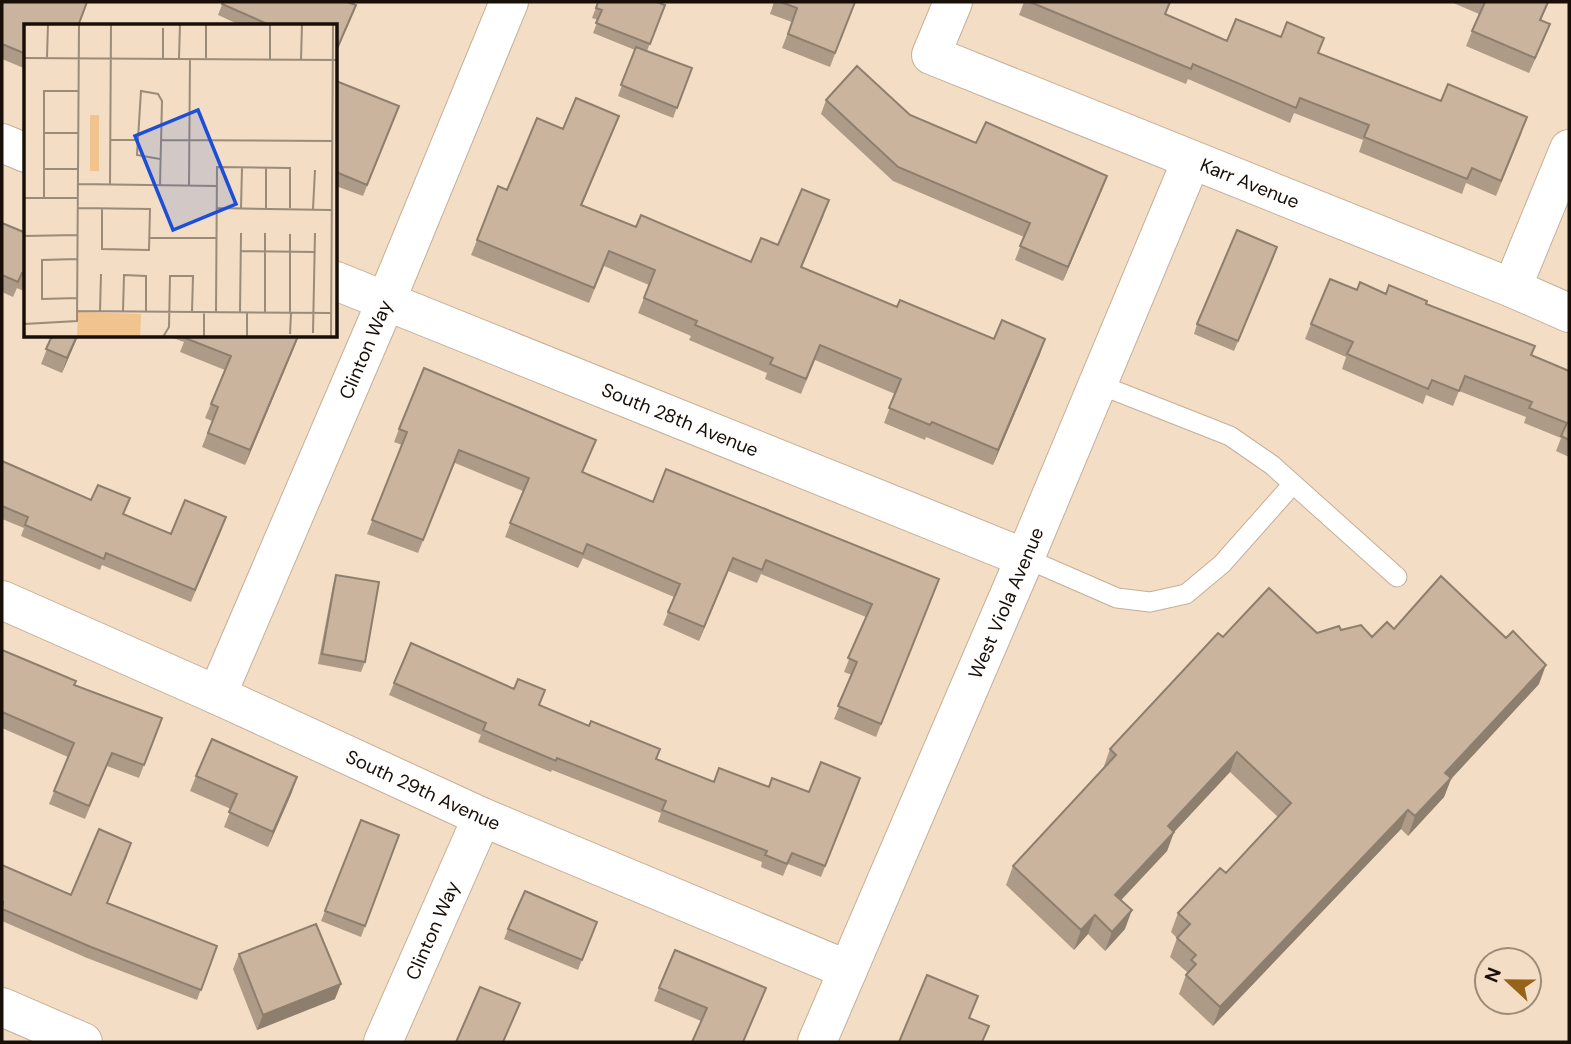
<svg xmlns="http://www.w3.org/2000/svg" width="1571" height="1044" viewBox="0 0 1571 1044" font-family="'DM Sans',sans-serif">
<rect width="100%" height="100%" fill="#f3ddc4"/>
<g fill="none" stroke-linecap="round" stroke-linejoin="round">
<defs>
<path id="lane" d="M1098,384L1230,436L1272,465L1397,577
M1025,558L1117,598L1150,602L1186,594L1222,564L1293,484"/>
<g id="street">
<path id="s1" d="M953,2L931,55L1512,288L1569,313"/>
<path d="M2,143L26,153"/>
<path id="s2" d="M336,281L1025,558"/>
<path d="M1512,288L1569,149"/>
<path id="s3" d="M2,600L217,695L482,817L848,970"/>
<path id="s4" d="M217,695L386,301L509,2"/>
<path d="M2,1007L83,1042"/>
<path id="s5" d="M383,1042L482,817"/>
<path id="s6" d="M817,1042L1025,558L1191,161"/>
</g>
</defs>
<use href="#lane" stroke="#c5af98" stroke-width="21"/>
<use href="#street" stroke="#c5af98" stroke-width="40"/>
<use href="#lane" stroke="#fff" stroke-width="19"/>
<use href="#street" stroke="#fff" stroke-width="38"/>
</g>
<path fill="#ae9b87" d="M223,2L356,5L336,53V26H242L218,15Z
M598,2L665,5L647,51L692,68L673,118L618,96L635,50L593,33L598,20L592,18Z
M774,2H855L830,67L782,48L792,22L770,14Z
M1024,2H1171L1165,14L1227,41L1319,53L1522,132L1496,196L1466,183L1462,194L1359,152L1363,140L1294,113L1290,123L1188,79L1186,84L1019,15Z
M1451,2H1549L1541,20L1550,24L1529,73L1466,46L1479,14Z
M2,5L26,26V69L2,59Z
M336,81L399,106L363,196L336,186Z
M826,100L976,143L1107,176L1063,281L1015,260L1024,237L893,181L821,114Z
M619,116L582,205L636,227L751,262L824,215L802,267L897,307L1040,354L993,465L926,437L925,440L884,423L895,394L815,360L801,394L765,379L767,373L689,340L691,336L638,313L649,285L604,266L589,303L471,255L477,240L507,190L563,129Z
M2,223L26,233V292L17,288L13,297L2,292Z
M1274,257L1234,351L1194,334L1197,324Z
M1357,290L1386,294L1426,304L1531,355L1569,371V457L1556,451L1561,438L1524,423L1526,417L1459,391L1453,406L1426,395L1423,404L1342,369L1346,357L1305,339L1311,324Z
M52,336H78L62,373L41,364Z
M168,336H299L245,465L202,447L212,421L205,418L225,370L180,352L184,342Z
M399,429L596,440L583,472L653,502L934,592L876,737L834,719L852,675L844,672L866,617L761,574L757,583L728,571L699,641L663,625L674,597L583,558L578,568L505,537L523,491L455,463L418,553L367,534L402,445L394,442Z
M2,461L123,514L171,534L222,529L191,602L102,565L100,570L21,536L24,528L2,519Z
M336,575L365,662L361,672L318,664L333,585Z
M1394,629L1539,684L1451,779L1444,797L1408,836L1401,829L1213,1026L1179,994L1187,972L1170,957L1177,938L1171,932L1178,913L1226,873L1278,817L1230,772L1174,832L1167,851L1121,900L1125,929L1105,951L1088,934L1074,950L1006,885L1013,866L1103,769L1110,749L1223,637L1317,633L1341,630L1372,637Z
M2,650L75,685L162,718L139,778L107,766L85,819L49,804L68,757L2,728Z
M394,683L539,705L657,759L714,782L809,792L860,778L821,877L788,864L783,876L761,867L762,862L658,822L661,813L552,770L551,772L478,742L481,735L389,695Z
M196,776L292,792L268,847L224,827L231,809L190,791Z
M399,835L361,937L321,921L325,911Z
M128,854L107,903L217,946L197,1000L87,958L2,921V865L71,895Z
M597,922L578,970L504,939L508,929Z
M239,954L335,999L257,1030L233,969Z
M659,988L761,1001L701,1021L654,1001Z"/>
<path fill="#8d7e6e" d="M1550,24L1544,39L1529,73L1535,58Z
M619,116L613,131L576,219L581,205Z
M1107,176L1102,190L1063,281L1068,267Z
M77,336H78L62,373L67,358Z
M299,336L245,465L250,450Z
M1045,339L1040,354L993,465L998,450Z
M733,558L728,571L699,641L704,627Z
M1546,665L1539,684L1451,779L1444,797L1408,836L1415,816L1445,773Z
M1237,752L1230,772L1162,845L1174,832L1167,851L1108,914L1115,895L1168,826Z
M297,777L292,792L268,847L273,832Z
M1408,810L1401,829L1213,1026L1220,1007Z
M1132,910L1125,929L1105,951L1112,932Z
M1095,915L1088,934L1074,950L1081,930Z
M341,984L335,999L257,1030L263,1015Z"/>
<path fill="#cab49d" stroke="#8d7e6e" stroke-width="2" d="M3,2H87L78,26H26V54L2,44V5Z
M223,2H347L356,5L336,51V26H272L222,4Z
M598,2H657L665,5L650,44L596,23L602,10L596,8Z
M781,2H855L835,53L788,34L797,8Z
M1030,2H1170L1165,14L1227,41L1236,19L1281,37L1287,22L1324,38L1318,53L1441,101L1448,84L1527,117L1501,181L1472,168L1467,179L1364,137L1369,125L1300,98L1296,108L1193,64L1191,69Z
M1485,2H1548L1540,20L1550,24L1535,58L1472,31Z
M636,47L692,68L677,108L621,85Z
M857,66L910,115L976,143L986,122L1107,176L1068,267L1020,246L1030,223L898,167L826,100Z
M336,81L399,106L367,185L336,172Z
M576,98L619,116L581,205L636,227L641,215L751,262L761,238L778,245L802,189L829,200L801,267L897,307L900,300L994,339L1002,320L1045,339L998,450L932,422L930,425L889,408L901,379L820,345L806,379L770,364L773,358L695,325L697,321L644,298L655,270L609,251L594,288L477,240L498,186L507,190L537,118L563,129Z
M2,223L26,233V275L22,273L18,282L2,275Z
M1237,230L1277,247L1238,341L1197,324Z
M1330,279L1357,290L1360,282L1386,294L1389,285L1427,301L1426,304L1535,346L1531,355L1569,371V440L1561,436L1567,423L1529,408L1532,402L1465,376L1459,391L1432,380L1428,389L1347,354L1353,342L1311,324Z
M52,336H77L67,358L46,349Z
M186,336H298L250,450L208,433L218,407L211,404L231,356L185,338Z
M424,368L596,440L582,472L653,502L666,469L939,579L881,724L838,706L857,662L848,658L872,604L766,560L762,570L733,558L704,627L668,612L680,584L587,544L583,554L510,523L529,478L459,450L423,540L372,520L407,432L399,429Z
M2,461L91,500L98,485L130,498L123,514L171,534L185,500L226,517L195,590L106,553L104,559L25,525L28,517L2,506Z
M336,575L379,582L365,662L322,654Z
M1441,576L1506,638L1513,631L1546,665L1445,773L1451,778L1415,816L1408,810L1220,1007L1186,975L1196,964L1191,960L1196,955L1177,938L1190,924L1178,913L1220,868L1226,873L1291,803L1237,752L1168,826L1174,832L1115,895L1132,910L1112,932L1095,915L1081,930L1013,866L1116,755L1110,749L1218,633L1223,637L1269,588L1317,633L1339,626L1341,630L1361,625L1372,637L1387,622L1394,629Z
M411,643L514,689L518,679L545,690L539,705L589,726L591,721L660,749L656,759L714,782L719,768L769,787L772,778L809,792L821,762L860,778L825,866L792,853L787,864L765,855L767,851L662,810L666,801L557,758L556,761L483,730L486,723L394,683Z
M2,650L76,681L74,685L162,718L144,765L112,753L89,806L54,791L74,743L2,712Z
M212,739L297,777L273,832L229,812L237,794L196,776Z
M361,820L399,835L365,926L325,911Z
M99,829L131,843L107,903L217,946L201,990L91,947L2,909L3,902H2V865L71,895Z
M525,891L597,922L582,960L508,929Z
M316,924L341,984L263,1015L239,954Z
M675,950L766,988L743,1042H692L707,1008L659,988Z
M927,975L978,996L969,1018L989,1026L982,1042H899Z
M480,987L520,1003L503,1042H456Z"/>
<g text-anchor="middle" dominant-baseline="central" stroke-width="7" stroke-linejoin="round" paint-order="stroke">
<g font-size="19" fill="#181008" stroke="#f3ddc4">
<text stroke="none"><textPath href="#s1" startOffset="401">Karr Avenue</textPath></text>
<text stroke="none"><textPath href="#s4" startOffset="376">Clinton Way</textPath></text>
<text stroke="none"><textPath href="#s2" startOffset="371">South 28th Avenue</textPath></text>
<text stroke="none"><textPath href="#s6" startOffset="478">West Viola Avenue</textPath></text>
<text stroke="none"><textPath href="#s3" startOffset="462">South 29th Avenue</textPath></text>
<text stroke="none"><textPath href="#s5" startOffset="122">Clinton Way</textPath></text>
</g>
</g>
<g transform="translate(24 24)">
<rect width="313" height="313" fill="#f3ddc4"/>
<path d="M66,91H75V147H66ZM54,288L117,290L116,313H53Z" fill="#f0c38f"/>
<path fill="none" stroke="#9b8b79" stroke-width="2" d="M139,4V34M23,33L24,0M0,34L314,36M155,34L156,0M182,34V0M246,36V0M277,36L278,0M20,109H54M86,116H113M137,116L309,117M20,145H54M54,160L193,162M86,160L87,0M136,161L138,77L134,70L117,67L113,131L136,135M165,161L166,34M0,174H54M20,174V67H55M54,184L126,185L125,226L78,225V185M193,184L307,186M217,184L218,144M242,184V144M289,185L291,146M0,212L53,211M126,214H192M217,227L291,228M53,235L18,236V275L53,274M53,287L307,289M76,287L77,250M99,287L100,251L122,252V287M192,288L193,143L266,144V184M216,288L217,209M241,288V209M266,289V210M0,300L53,297L55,0M289,309L291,209M266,310L267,289M139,313L145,303L146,252H169L168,288M180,313V288M223,313V288M307,313L309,0"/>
<path fill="#1d4ed8" fill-opacity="0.15" stroke="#1d4ed8" stroke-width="3.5" d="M174,86L212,180L149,206L111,112Z"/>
<rect width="313" height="313" fill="none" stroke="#181008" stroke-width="3.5"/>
</g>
<rect width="1571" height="1044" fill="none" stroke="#181008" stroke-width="7"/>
<g transform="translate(1508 981) rotate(292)"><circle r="33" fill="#f3ddc4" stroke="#9b8b79" stroke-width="2"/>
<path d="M0-5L12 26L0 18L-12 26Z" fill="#976319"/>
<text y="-10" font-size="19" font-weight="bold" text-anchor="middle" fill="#181008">N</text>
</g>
</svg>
